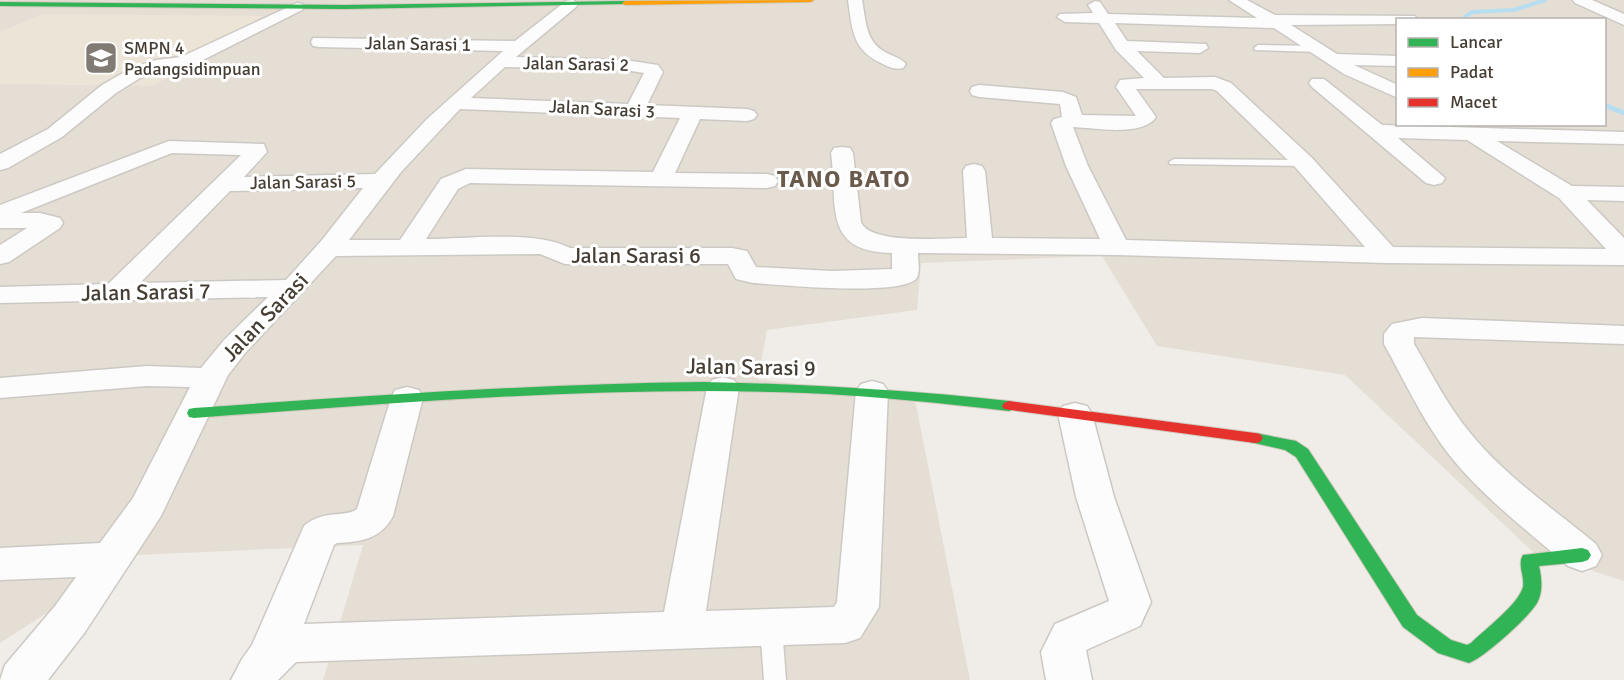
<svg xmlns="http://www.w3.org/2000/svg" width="1624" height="680" viewBox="0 0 1624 680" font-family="Signika,sans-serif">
<rect width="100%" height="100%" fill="#f0ede8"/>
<path fill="#e5ded5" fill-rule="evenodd" d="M0,0H1624V581L1533,552L1345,375L1157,346L1102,256L921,263L917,310L767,330L758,379L915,399L970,680H323L363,545L137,555L0,643ZM1398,20H1604V124H1398Z"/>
<path fill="#ebe4d7" d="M42,14L271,16L153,86L0,84V32Z"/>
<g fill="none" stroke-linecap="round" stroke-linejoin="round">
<path stroke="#b7def0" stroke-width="4" d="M1466,20L1465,17L1472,12L1514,10L1545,0"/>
<path stroke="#b7def0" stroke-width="5" d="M1604,105L1624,113"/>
<defs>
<path id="lane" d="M1258,45L1319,46L1323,49L1319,52L1255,50L1254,48Z
M1174,159L1304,160L1309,163L1304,166L1170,164L1169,162Z
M771,618L779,620L782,627L786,680H764L760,627L763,620Z"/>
<path id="street" d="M848,0H862C866,20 865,41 885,52C892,56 901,58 906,64L903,68C895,70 889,67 881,63C852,50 852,28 848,0Z
M1229,0H1247L1275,15L1415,16L1417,20H1398V24L1291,25L1337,54L1398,56V66L1354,65L1398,85V98L1344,74L1274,28L1115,23L1127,41L1206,44L1208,48L1200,53L1137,51L1164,78L1215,77L1231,83L1312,158L1393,247L1606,249L1559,198L1467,140L1398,138L1445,178L1442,183L1434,185L1426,183L1312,87L1309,83L1312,79H1324L1382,125L1624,132V144L1497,141L1572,186L1624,187V201L1587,200L1624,238V265L1386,263L1117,255L918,253C918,260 921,275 915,280C893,296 783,285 753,283L736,279L728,264H565L540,254L336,256L246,352L228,375L161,516L85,632L48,680H0L5,665L55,606L76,577L0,580V548L100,543L133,498L190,387L147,386L0,398V378L147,366L201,368L225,339L268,297L0,303V287L108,284L241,155L172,153L21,213H40L60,218L63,223L60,228L9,262L0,264V245L27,228H0V205L169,141L264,144L267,152L244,177L375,174L427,119L503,51L319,47L313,46L311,42L313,38L515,41L566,1L573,0L578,4L576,7L516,57L625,60L658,65L663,72L647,105L747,109L754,111L757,115L754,119L747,121L700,119L675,173L767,174L775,176L778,181L775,186L767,188L470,183L458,189L426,239C466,239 536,230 570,248H732L747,251L756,267L832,271L892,269V253C821,252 838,203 831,153L834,148L842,147L850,148L853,153L861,222C870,245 944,238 967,238L963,171L966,166L974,164L982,166L985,171L992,238L1100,239L1066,166L1051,123L1054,119L1062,117L1060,104L979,97L972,95L970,91L972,87L979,85L1063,92L1076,97L1082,115L1136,116L1116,87L1120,80L1144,78L1116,50L1099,23L1065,22L1057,17L1060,14L1093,13L1088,5L1095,1L1100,2L1108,14L1257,18ZM505,67L625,70L644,73L628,104L471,98ZM1136,89H1212L1217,91L1296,168L1365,247L1126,240L1088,166L1073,127C1095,128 1143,137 1156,117ZM460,109L680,118L653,172L466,169L441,179L400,240H349L401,172ZM363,188L322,240L286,280L140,283L230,191Z
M1573,0H1592L1624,14V25L1575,3Z
M297,3L302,4L304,7L302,10L191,66L159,70L140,78L116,93L62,137L8,168L0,170V154L48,129L102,85L128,70L156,60L181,57Z
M1422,318L1624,326V344L1414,337V344C1432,374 1448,407 1471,434C1506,477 1554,509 1596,544L1602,555L1596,566L1582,571L1568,566C1527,530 1481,496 1447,452C1422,419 1404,380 1384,344V334L1392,324Z
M723,377L734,380L739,387L706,611L834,607L837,602L856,391L861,384L872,381L883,384L888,391L879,607L860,638L845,643L296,662L278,680H231L242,659L252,645L304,526C323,509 346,518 357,509L391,398L395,390L407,387L419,390L423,398L393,516C381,539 361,542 337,543L334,545L304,624L664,612L707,387L712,380Z
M1075,403L1087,406L1092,414L1114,497L1151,602L1140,626L1086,650L1092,680H1046L1041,652L1055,624L1109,601L1076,497L1058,414L1063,406Z"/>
<path id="fast" d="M625,1L627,4L344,9L0,6V2L344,5Z
M704,382C806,384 907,390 1009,401L1014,403L1016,406L1014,409L1009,411C941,403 874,396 806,393C602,385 397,403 194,418L189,417L187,413L189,409L194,408C364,396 533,384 704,382Z
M1255,433L1296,441L1308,449L1417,615L1451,640L1467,645L1471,643C1485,629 1518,605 1523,587C1525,576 1517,565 1523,555L1582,548L1588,550L1591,555L1588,560L1582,562L1539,566C1542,579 1543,592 1537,603C1528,618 1485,657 1469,663L1438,653L1403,627L1296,457L1285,450L1250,442L1247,438L1250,434Z"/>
<path id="slow" d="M814,0L811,2L625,5L622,3L625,1Z"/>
<path id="jam" d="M1009,401L1255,433L1260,434L1263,438L1260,442L1255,443L1004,409L1002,406L1004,403Z"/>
</defs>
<use href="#lane" stroke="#ccc9c4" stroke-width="3"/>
<use href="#street" stroke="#ccc9c4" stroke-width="3"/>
<use href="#fast" stroke="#d0cabf" stroke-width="2"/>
<use href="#slow" stroke="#d0cabf" stroke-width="2"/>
<use href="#jam" stroke="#d0cabf" stroke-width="2"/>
<use href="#lane" fill="#fdfcfc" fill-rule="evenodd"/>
<use href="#street" fill="#fdfcfc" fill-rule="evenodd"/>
<use href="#fast" fill="#30b455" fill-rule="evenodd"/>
<use href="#slow" fill="#ff9f0a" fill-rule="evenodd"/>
<use href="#jam" fill="#e5322d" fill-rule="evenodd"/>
</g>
<defs>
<symbol id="university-square" viewBox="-11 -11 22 22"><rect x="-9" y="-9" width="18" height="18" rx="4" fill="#827b73" stroke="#fff"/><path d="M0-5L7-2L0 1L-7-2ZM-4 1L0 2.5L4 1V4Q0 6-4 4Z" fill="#fff"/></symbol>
</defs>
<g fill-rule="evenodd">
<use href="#university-square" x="82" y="39" width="38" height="38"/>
</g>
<g text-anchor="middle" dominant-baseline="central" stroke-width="6" stroke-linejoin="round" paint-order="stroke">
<g font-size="18" fill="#463e34" stroke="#fff">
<text transform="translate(418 44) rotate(1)">Jalan Sarasi 1</text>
<text transform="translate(576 64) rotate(1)">Jalan Sarasi 2</text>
<text transform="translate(602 109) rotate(3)">Jalan Sarasi 3</text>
<text transform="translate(303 182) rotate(-1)">Jalan Sarasi 5</text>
</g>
<g font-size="18" fill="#463e34" stroke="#fff" text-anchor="start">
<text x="124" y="48">SMPN 4<tspan x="124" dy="21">Padangsidimpuan</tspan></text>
</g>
<g font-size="22" fill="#463e34" stroke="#fff">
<text x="636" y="255">Jalan Sarasi 6</text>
<text transform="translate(146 292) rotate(-1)">Jalan Sarasi 7</text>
<text transform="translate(265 317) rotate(-46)">Jalan Sarasi</text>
<text transform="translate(751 367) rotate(1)">Jalan Sarasi 9</text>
</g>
<g font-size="24" font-weight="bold" letter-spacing="1.5" fill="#695a4b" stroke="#fff">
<text x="844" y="179">TANO BATO</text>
</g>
</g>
<rect x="1396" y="18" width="210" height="108" fill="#ffffff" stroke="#b5b2ae" stroke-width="1.5"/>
<rect x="1408" y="38" width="30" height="9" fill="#30b455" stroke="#b5b2ae" stroke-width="1.5"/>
<text x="1450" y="48" font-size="18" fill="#463e34">Lancar</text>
<rect x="1408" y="68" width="30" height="9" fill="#ff9f0a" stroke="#b5b2ae" stroke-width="1.5"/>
<text x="1450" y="78" font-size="18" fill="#463e34">Padat</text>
<rect x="1408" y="98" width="30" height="9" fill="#e5322d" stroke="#b5b2ae" stroke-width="1.5"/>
<text x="1450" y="108" font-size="18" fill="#463e34">Macet</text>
</svg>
